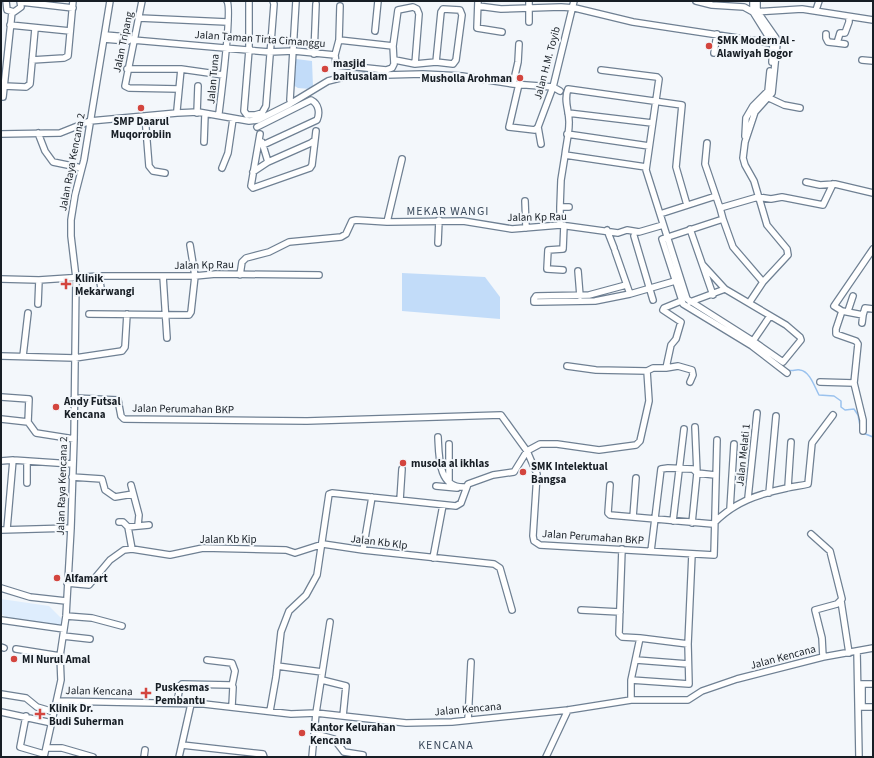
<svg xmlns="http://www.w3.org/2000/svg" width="874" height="758" viewBox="0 0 874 758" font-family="'Source Sans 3',sans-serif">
<rect width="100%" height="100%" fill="#f3f7fb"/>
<path fill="#deedfd" d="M1,599L49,606L62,619L61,625L10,619L1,614Z"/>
<path fill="#c2dcf9" d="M296,59L312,61L313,87L310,89L298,88L293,85Z
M402,273L485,277L500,297V319L402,311Z"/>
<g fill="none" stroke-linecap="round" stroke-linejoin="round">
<path stroke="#9ac2ee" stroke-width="1.5" d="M668,248L670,256
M715,320L722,325
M788,370C793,372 795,369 800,370C810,371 815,388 819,395L834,396L841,401V407L845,410L854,409L858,415L861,431
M863,433L873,437"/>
<defs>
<path id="minor" d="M6,1L7,10L14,12L21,7L20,1
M142,1L125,86L129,88L179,89
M249,1V50L244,111L247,115H255L262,113L266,106L274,4L273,1
M478,1L477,28L502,32
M529,1V22
M696,1L712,5L744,7L753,12L802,9L873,20
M753,1V12L773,44L772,62
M21,2L73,8
M478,6L501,9L561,7L575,8L633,22L777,44
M816,10L819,1
M139,18L227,22
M10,25L70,31
M375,31L378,1
M826,34V38L828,42L837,43
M105,35L128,37L133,40L269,52L294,51L335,55L336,64L338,65L386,70L392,68L394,64L393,46L398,10L413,7L417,9L419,14L415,64
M104,39L128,41L131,39
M339,40L393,46
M845,44L837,43L840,33H845L849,22V17
M714,53L717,34
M314,54L316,4
M335,55L339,40L340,6
M32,60L64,58L68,56L73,1
M395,60L415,64L436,62L453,64L456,60L462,15L460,10L443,9L441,12L436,62
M862,60L873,61
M127,69H181L223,75
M601,70L657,77L659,79L646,170L687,299L753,341L783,362L801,340L800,337L786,325L725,289L703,265
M513,84L518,62L519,44
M519,84L509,127L535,130L538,127L553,87L574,1
M4,86L26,87L30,84L35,29
M3,97L12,12
M769,98L784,105L800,108
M290,100L296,1
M177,110L181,69
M197,113L198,86
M219,113C221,97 232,9 227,1
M568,113L652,123
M145,116L149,166L153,171L165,173
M257,127L311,100C319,104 320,113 317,120L263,145
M538,127L541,144
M38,133L45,151L53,162L82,168
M1,134L60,133L90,121L177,113L198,112L249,121L258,120L290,104L328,81L348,76L423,74L462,76L513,84L553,87L560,91
M260,134L251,186L253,188L310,168L312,165L315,140
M567,134L649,146
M745,136L746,118L753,106L768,91L770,71
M204,142L205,114
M262,142L268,162
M707,143L705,164L720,208
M646,167L565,155C566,145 569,134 569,124C570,112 563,101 568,89L682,105L676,167L687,205
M222,168L228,153L233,119
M253,172L268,162L311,143L315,140L316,131
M806,182L820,185L835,184L873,193
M525,201L526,228
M560,207L561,180L565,155
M660,214L716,196
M723,219L733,247L763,282
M387,222L402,159
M560,225V207H569
M690,229L713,295
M607,230L614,248
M634,236L653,300
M438,243L439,220
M615,251L630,294
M563,270L547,269L548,250L563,249L564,225
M578,271L580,296
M240,275L242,262L246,258L269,252L289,242L341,237L346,234L352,221L356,220L387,222L463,221L512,229L560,225L618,233L627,230L639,232L663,225
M99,276L101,288
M163,276L167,338
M1,279L39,280L99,276H195L216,274L319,275
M626,285L589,295L536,296L534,299V302H538L595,301L630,294L675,281
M690,302L725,289
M749,303L763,282L788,255L787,249L767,225L754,181L745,165L743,158L745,142L755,112L772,93L777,44L776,38L757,11V1
M38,304L39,280
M842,311L863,315L865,308L873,309
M848,311L853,296
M89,314L189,315L191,312L195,276L190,245
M862,323L863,315
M753,341L770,316
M1,356L75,358L122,351L125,347L127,314
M23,356L28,313
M567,366L596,370L647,371L653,368H666L671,345L676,339L681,322L663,310L664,308L681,301
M666,368L678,366L692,370L693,375L690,382
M787,373L752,346L683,304L662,239L723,219L720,208L758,197L771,199L782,197L823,205L833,184
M820,382L854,383
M1,397L29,399L28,422
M74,398L118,400L121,416L124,419L307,421L501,415L527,451L537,474L533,536L534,541L540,545L714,555L717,440
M1,419L28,422L36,433L74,439
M863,431V420L854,383L858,344L856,341L836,334V329L842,311L834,306L873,249
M438,437C439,456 438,489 465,487
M449,444V481
M1,461L13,460L72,464
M27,461V483
M72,477L102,479L105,490L115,497L133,494
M131,485L139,515L138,525
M610,485L608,513L610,515L713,524
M436,486L457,488
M788,487L791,442
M769,493L776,416
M748,498L757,413
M400,500L402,469
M730,509L734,444
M633,517L636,478
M673,521L684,429
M119,522H123L128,527L132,549
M692,523L697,473L695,427
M713,524C734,502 758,494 787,488C794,486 801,486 808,484L812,443L833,415
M128,527L149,525
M7,529L13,460
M1,530L71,528
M811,534L830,551L842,599L837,604L815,610L822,638L823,657
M622,549L619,634L622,637L640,638L631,680V700
M363,550L372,497
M651,551L661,469L668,468L693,469L697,473L715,475
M433,558L443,505
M67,583L89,585L110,560L124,550L132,549L170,555L203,548L286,550L295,553L323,544L363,550L494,564L500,568L512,610
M1,588L30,597L66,601
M841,601L849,653
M581,610L620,612
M66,616L92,618L122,626
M1,620L64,629
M63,636L90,639
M640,638L688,644
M1,647L4,648
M16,649L60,656
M857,651L859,757
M207,660L232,663L235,671L232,686
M636,660L688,664
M277,666L322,672
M322,680L346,686L343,716
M631,680L689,684L688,644L692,554
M860,684H873
M862,684V707H873
M1,694L26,698L37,707L54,712
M57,701L204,704L291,714L316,713L406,723L452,722L568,710L631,700H688L702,691L737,679L823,657L873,648
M177,703L180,686L182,684L231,685L233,687L232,706
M270,711L276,677L281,632L289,611L306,595L317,575L329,494L332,493L456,506L461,503L468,484L493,475L514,472L527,451L540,444H557L599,450L636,445L640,441L649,401L647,371
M1,712L52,723
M26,716L20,747L44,754
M468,720L471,662
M315,734L334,739L344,752L363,755
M182,745L263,754L264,757
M46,748H62L93,757
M44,757L61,680L60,656L66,616L71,528L74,439L76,278L71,236V220L75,195L84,160L110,1
M144,757L145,750
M179,757L191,704
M312,757L316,713L330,622
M546,757L568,710"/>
</defs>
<use href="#minor" stroke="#6f8093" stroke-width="8"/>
<use href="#minor" stroke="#fff" stroke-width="5.5"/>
</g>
<g fill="#d3453e" stroke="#f3f7fb" stroke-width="1.5">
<circle cx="709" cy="46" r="4"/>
<circle cx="325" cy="69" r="4"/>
<circle cx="520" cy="78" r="4"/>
<circle cx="141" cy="108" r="4"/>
<path d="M64 278h4v4h4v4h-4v4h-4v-4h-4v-4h4z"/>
<circle cx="56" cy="407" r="4"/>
<circle cx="403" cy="463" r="4"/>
<circle cx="523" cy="472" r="4"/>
<circle cx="57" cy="578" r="4"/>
<circle cx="14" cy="659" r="4"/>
<path d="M144 687h4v4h4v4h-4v4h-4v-4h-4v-4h4z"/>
<path d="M38 708h4v4h4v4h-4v4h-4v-4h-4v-4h4z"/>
<circle cx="302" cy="733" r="4"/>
</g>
<g text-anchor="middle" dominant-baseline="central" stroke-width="4" stroke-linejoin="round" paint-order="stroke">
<g font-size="11" fill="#171e25" stroke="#f3f7fb">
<text transform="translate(260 39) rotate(4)">Jalan Taman Tirta Cimanggu</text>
<text transform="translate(123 42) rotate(-78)">Jalan Tripang</text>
<text transform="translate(547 63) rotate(-75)">Jalan H.M. Toyib</text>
<text transform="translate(213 79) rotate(-85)">Jalan Tuna</text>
<text transform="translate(72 162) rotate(-79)">Jalan Raya Kencana 2</text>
<text transform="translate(537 217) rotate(-1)">Jalan Kp Rau</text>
<text transform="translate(204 265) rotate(-1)">Jalan Kp Rau</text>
<text transform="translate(183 409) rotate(1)">Jalan Perumahan BKP</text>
<text transform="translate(743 455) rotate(-84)">Jalan Melati 1</text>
<text transform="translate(62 486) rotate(-88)">Jalan Raya Kencana 2</text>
<text transform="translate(593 537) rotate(4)">Jalan Perumahan BKP</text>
<text x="228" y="539">Jalan Kb Kip</text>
<text transform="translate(379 542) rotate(7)">Jalan Kb Klp</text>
<text transform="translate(783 657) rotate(-15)">Jalan Kencana</text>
<text transform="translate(99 691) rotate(1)">Jalan Kencana</text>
<text transform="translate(468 709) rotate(-5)">Jalan Kencana</text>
</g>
<g font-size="11" font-weight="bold" fill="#171e25" stroke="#f3f7fb" text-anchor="start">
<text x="717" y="40">SMK Modern Al -<tspan x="717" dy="13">Alawiyah Bogor</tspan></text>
<text x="333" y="63">masjid<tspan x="333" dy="13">baitusalam</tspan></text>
<text x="512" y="78" text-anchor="end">Musholla Arohman</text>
<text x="141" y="121" text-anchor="middle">SMP Daarul<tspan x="141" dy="13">Muqorrobiin</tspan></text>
<text x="75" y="278">Klinik<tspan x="75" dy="13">Mekarwangi</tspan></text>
<text x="64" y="401">Andy Futsal<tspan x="64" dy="13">Kencana</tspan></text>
<text x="411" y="463">musola al ikhlas</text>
<text x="531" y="466">SMK Intelektual<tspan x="531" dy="13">Bangsa</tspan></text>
<text x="65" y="578">Alfamart</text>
<text x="22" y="659">MI Nurul Amal</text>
<text x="155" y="687">Puskesmas<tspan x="155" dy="13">Pembantu</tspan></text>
<text x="49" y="708">Klinik Dr.<tspan x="49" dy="13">Budi Suherman</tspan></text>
<text x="310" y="727">Kantor Kelurahan<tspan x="310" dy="13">Kencana</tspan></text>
</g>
<g font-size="12" letter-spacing="1" fill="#3d4c5e" stroke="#f3f7fb">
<text x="448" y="211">MEKAR WANGI</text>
<text x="446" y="745">KENCANA</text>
</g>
</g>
<rect width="874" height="758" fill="none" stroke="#171e25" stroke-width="4"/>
</svg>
